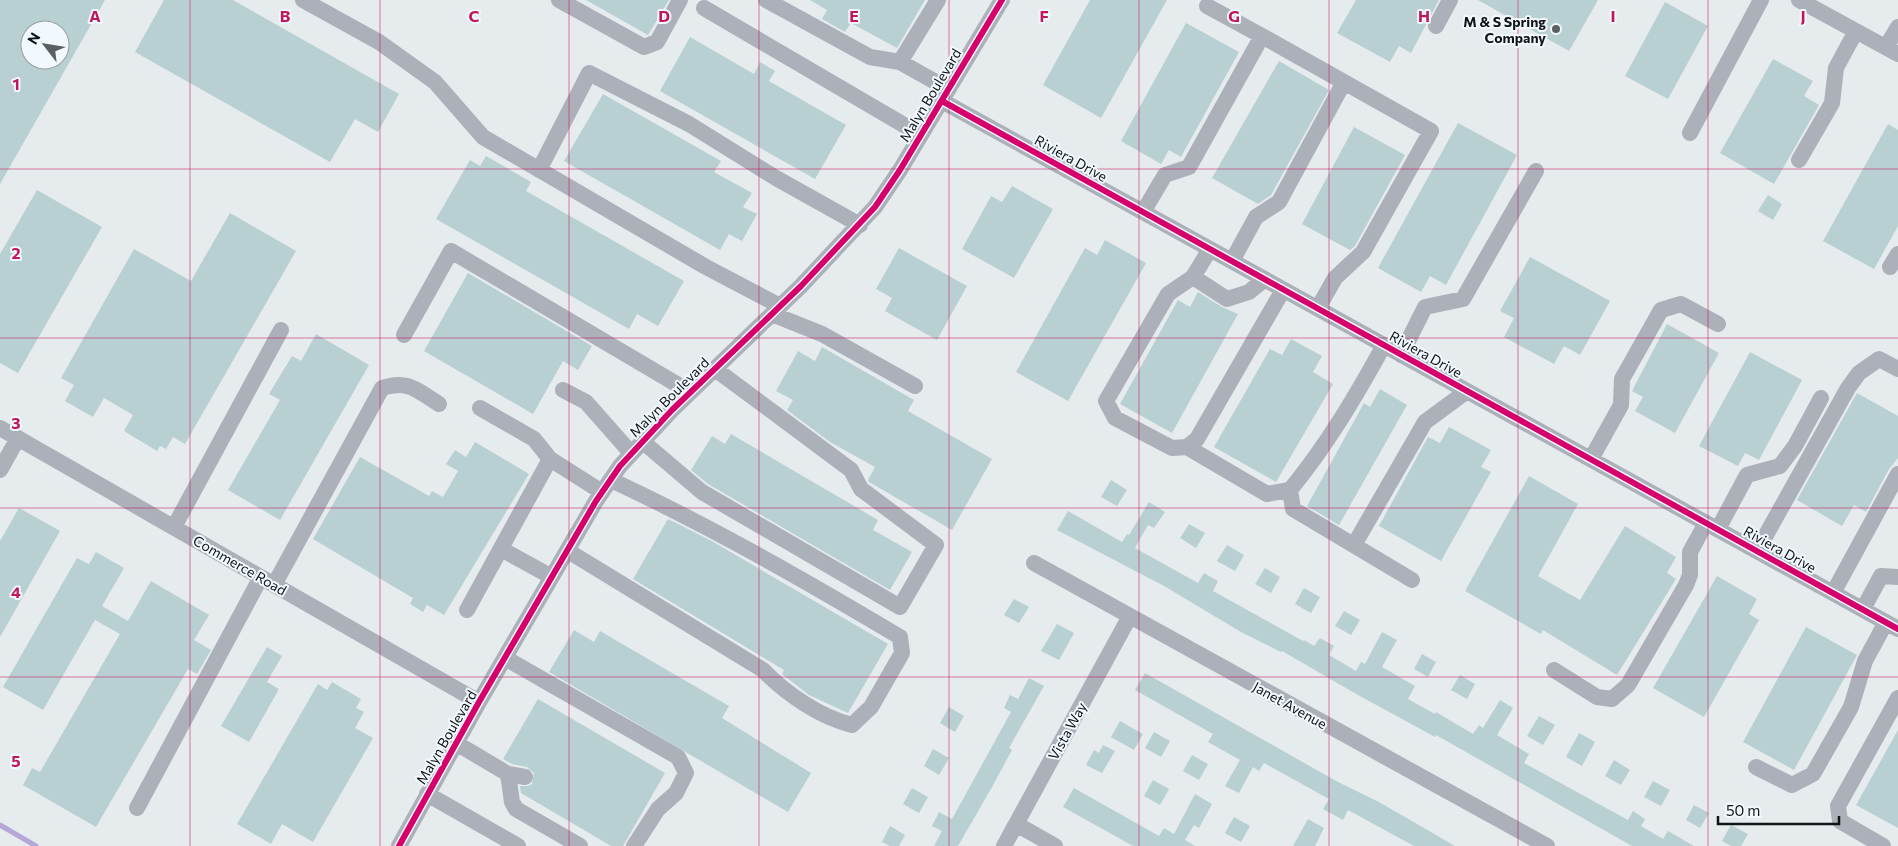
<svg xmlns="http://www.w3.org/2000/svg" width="1898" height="846" viewBox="0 0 1898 846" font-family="Commissioner,sans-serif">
<rect width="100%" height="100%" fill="#e6ebee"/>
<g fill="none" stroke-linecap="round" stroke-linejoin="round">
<path stroke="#b5a7d8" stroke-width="5" d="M0,825L36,846"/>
</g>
<path fill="#b8d0d1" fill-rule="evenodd" d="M0,0H105L0,184ZM30,30H60V60H30Z
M164,0H233L399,94L378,132L355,119L330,162L135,52Z
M586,0H669L648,35Z
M810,0H925L897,48L851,23L845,32L822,19L827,10Z
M1090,0H1167L1101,118L1043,85Z
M1356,0H1439L1411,53L1399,46L1390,62L1337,33Z
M1478,0H1598L1569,51Z
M1665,2L1708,26L1668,99L1625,76Z
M1186,23L1239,52L1181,157L1169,150L1161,164L1121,141Z
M690,37L754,74L760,62L775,71L769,81L846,125L815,179L660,91Z
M1773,59L1813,81L1804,96L1819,105L1774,184L1720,153Z
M1279,61L1329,90L1271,195L1258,204L1212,178Z
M603,94L721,161L714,172L752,193L743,207L757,214L742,241L729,234L720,250L564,161Z
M1458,123L1517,155L1446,285L1430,276L1421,292L1378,268Z
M1888,124L1898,130V226L1874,269L1823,241Z
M1354,127L1405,155L1355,246L1350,250L1302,224Z
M486,156L531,182L526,191L684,281L658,326L637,314L629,329L436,219L470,160L480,166Z
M1012,186L1053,209L1014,278L962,249L991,196L1002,202Z
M37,190L102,227L18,373L0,363V254Z
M1768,195L1782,204L1773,220L1758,211Z
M230,213L296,251L185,444L173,437L166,449L160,446L157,451L124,431L133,415L104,398L93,417L65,401L74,385L61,378L134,249L191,281Z
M1105,240L1146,263L1068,401L1016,372L1085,248L1097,255Z
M899,248L967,286L937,340L885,311L892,298L876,289Z
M1530,257L1610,301L1580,355L1564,346L1554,364L1504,337L1514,318L1500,311Z
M468,273L592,346L578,370L563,361L533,414L424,351Z
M1198,292L1222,307L1238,314L1172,433L1120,404L1178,300L1190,307Z
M1667,324L1719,353L1675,433L1635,411L1643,397L1632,391Z
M316,334L369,365L280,520L228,490L280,400L269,394L292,356L301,361Z
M1291,339L1322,356L1313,372L1333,384L1276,482L1214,447L1270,349L1282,355Z
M822,347L914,400L908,411L992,459L952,530L869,482L868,480L875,467L830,442L787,410L793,400L776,391L798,351L815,361Z
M1750,352L1802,380L1759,460L1745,453L1738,466L1699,446Z
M1380,389L1407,405L1339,525L1307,506L1364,403L1370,407Z
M1857,393L1898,416V458L1889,469L1866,512L1854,505L1842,526L1797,500Z
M1449,427L1491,450L1481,467L1491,472L1441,561L1379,526L1428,437L1440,443Z
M731,434L878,520L873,530L912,552L890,590L708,484L691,470L712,436L725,444Z
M475,442L529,474L444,615L427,605L423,612L410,604L413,598L313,539L360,457L429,496L432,491L443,497L458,471L446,464L455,450L466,457Z
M1529,476L1578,504L1538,576L1580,600L1625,526L1676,557L1667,573L1676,579L1617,675L1543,630L1541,634L1465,591Z
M1111,480L1127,490L1117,506L1101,497Z
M1149,502L1165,512L1154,528L1148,525L1135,548L1198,583L1204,573L1218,581L1213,591L1303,641L1304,640L1314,646L1320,638L1334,646L1329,655L1356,671L1361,662L1365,664L1382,632L1397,640L1382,667L1415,686L1408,699L1435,714L1436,712L1473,734L1479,725L1483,728L1500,700L1513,708L1497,735L1529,754L1524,763L1628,820L1633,811L1645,819L1641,826L1663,839L1668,831L1694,846H1632L1436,735L1435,737L1358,695L1282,651L1281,652L1241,632L1164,586L1057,530L1068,511L1122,542L1127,534L1129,535Z
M19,508L60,531L0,637V541Z
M668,519L710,540L888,644L848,713L809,695L782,674L784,670L633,579Z
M1189,524L1205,533L1196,548L1180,538Z
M1227,545L1244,555L1235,571L1217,561Z
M96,552L124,568L102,606L128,621L151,581L209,615L194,640L211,650L197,674L188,669L96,827L23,785L32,768L40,772L120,634L95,620L43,710L3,687L77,558L89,564Z
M1265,568L1280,577L1271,593L1255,584Z
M1717,576L1757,599L1749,614L1759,620L1704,717L1653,688Z
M1304,588L1320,597L1311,613L1295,604Z
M1014,599L1029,607L1019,623L1004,615Z
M1344,611L1360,620L1351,635L1335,626Z
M1057,624L1074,633L1059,660L1041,651Z
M1806,627L1857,655L1794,770L1743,742Z
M574,630L594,642L600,631L729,706L722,718L811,773L788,812L549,672Z
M267,647L282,656L267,682L279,689L249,742L221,726Z
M1422,654L1436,662L1428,677L1414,669Z
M1145,673L1338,782L1379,802L1455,846H1414L1348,810L1343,820L1323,809L1329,799L1264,763L1259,771L1253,767L1239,793L1225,786L1240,760L1208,742L1213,734L1135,690Z
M1460,675L1475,684L1467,699L1451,690Z
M1029,678L1044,686L1009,748L1012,750L992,787L958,846H934L942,831L932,826L939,812L952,819L1011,712L1004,708L1010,695L1018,699Z
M332,682L361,699L356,708L364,712L355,728L373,738L313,842L282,824L271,844L237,824L318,684L327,690Z
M538,699L665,773L623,846H611L521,793L520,786H528L532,784L534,773L527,767L512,764L503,759Z
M949,707L964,716L955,732L940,723Z
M1539,716L1555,725L1543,745L1527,736Z
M1120,721L1143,734L1134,750L1111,737Z
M1898,730V828L1856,805Z
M1154,732L1170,741L1161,757L1145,748Z
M1579,733L1595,742L1582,766L1566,757Z
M1103,745L1115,751L1102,773L1086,765L1094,750L1099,753Z
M933,749L949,758L939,775L924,766Z
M1192,755L1208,764L1199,780L1183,771Z
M1614,760L1630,770L1621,785L1605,776Z
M1153,780L1169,789L1160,805L1144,796Z
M1653,781L1670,790L1661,806L1644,797Z
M912,788L928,797L919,813L903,804Z
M1074,788L1159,836L1164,828L1174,834L1195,794L1212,804L1199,828L1194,825L1185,840L1195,846H1133L1063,807Z
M1694,805L1709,813L1700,828L1686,820Z
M1234,817L1250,826L1241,842L1225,833Z
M1308,819L1324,828L1315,846H1293Z
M1731,825L1748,834L1741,846H1731L1722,841Z
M890,826L905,835L899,846H890L882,842Z"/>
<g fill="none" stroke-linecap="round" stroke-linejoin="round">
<path stroke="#abb0b9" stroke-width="16" d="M303,0L379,42L435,82L483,137L706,267L780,306
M559,0L644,47L657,42L680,0
M766,0L870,57L900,62L948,89
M1799,0L1898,54
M704,8L921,135
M1436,26L1450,0
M1262,36L1431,131L1363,252L1335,278L1318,308
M1886,47L1898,27
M900,62L938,0
M942,101L1898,629
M1690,133L1761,0
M1799,160L1832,103L1836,68L1856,31
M539,170L589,73L689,124L776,178L860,225
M1143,212L1165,175L1189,167L1262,36L1207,6
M1210,249L1193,277L1168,294L1106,401L1115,418L1172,448L1187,447L1197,439L1283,290
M1232,261L1256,217L1279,202L1344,82
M1890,267L1898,254
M1193,277L1227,299L1249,292L1265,279
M772,314L822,334L915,386
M404,335L451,251L690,392
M1401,355L1425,307L1463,299L1536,171
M563,390L586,402L631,453
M480,408L534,439L550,459L602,492
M0,428L479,702
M642,441L702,492L900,607L936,545L861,489L851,470L715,369
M1187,447L1267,494L1290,490C1327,445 1356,396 1384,345
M1591,459L1621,405L1622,379L1661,310L1681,304L1718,324
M0,470L18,438
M1290,490L1293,509L1412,580
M174,527L281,330
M1718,529L1747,475L1780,466L1795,446L1821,398
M1354,545L1425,422L1467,391
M501,549L552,577
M568,551L763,670C786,694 820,717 852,725L871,707L902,653L900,637C806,581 710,526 611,480
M1757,551L1848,388L1859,373L1879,359L1898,369
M1034,563L1547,846
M274,585L382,388C408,379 418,391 439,404
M1833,593L1898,474
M1863,609L1881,576L1898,577
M467,610L550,459
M505,658L678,757L686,773L676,793L658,809L634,846
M1554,670L1597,697L1612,699L1628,685L1686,585L1690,575V552L1706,523
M456,743L508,774L512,802L516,809L580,846
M1756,767L1792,785L1813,774L1851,707L1865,661L1886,622
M508,774L525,777
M427,794L518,846
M137,808L261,577
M1016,824L1055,846
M399,846L479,702L596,501L620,466L672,410L801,286L875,207L900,170L1002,0
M1004,846L1130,616
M1883,846L1840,821L1838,806L1898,698"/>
<defs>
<path id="cycleway" d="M942,101L1898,629
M399,846L479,702L596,501L620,466L672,410L801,286L875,207L900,170L1002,0"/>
</defs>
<use href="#cycleway" stroke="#f1f9fe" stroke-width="9"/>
<use href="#cycleway" stroke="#d6006c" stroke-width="6"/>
</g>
<path fill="none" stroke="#c2185b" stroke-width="1" stroke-opacity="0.55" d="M190,0V846M380,0V846M569,0V846M759,0V846M949,0V846M1139,0V846M1329,0V846M1518,0V846M1708,0V846M0,169H1898M0,338H1898M0,508H1898M0,677H1898"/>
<circle fill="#5c5f62" stroke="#f1f9fe" stroke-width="2" cx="1556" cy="29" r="5"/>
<g text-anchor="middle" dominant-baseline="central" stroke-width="4" stroke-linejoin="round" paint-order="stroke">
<g font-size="14" font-weight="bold" fill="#111416" stroke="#f1f9fe" text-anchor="end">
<text x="1546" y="21">M &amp; S Spring<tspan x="1546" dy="16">Company</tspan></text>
</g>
<g font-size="14" fill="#111416" stroke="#f1f9fe">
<text transform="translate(930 95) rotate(-59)">Malyn Boulevard</text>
<text transform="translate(1071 158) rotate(29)">Riviera Drive</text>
<text transform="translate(1426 354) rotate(29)">Riviera Drive</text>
<text transform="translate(669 397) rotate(-45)">Malyn Boulevard</text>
<text transform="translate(1780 549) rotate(29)">Riviera Drive</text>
<text transform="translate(240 565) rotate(30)">Commerce Road</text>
<text transform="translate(1290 705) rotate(29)">Janet Avenue</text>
<text transform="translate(1067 731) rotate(-61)">Vista Way</text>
<text transform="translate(446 737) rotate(-60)">Malyn Boulevard</text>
</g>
</g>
<g font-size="16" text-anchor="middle" font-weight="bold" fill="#c2185b" stroke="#f1f9fe" stroke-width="4" stroke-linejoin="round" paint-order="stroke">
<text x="95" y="22">A</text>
<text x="285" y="22">B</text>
<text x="474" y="22">C</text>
<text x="664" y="22">D</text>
<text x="854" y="22">E</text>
<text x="1044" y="22">F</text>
<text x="1234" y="22">G</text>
<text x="1424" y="22">H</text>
<text x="1613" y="22">I</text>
<text x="1803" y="22">J</text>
<text x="16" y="90">1</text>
<text x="16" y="259">2</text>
<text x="16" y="429">3</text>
<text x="16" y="598">4</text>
<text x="16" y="767">5</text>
</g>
<g transform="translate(45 45) rotate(301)"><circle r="24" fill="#f1f9fe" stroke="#979da1"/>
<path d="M0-4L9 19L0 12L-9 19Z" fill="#5c5f62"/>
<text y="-8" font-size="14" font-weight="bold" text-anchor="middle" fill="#111416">N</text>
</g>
<path d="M1718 816v8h121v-8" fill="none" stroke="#111416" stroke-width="2.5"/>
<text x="1726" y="816" font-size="15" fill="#111416" stroke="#f1f9fe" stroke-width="4" paint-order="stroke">50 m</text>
</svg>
